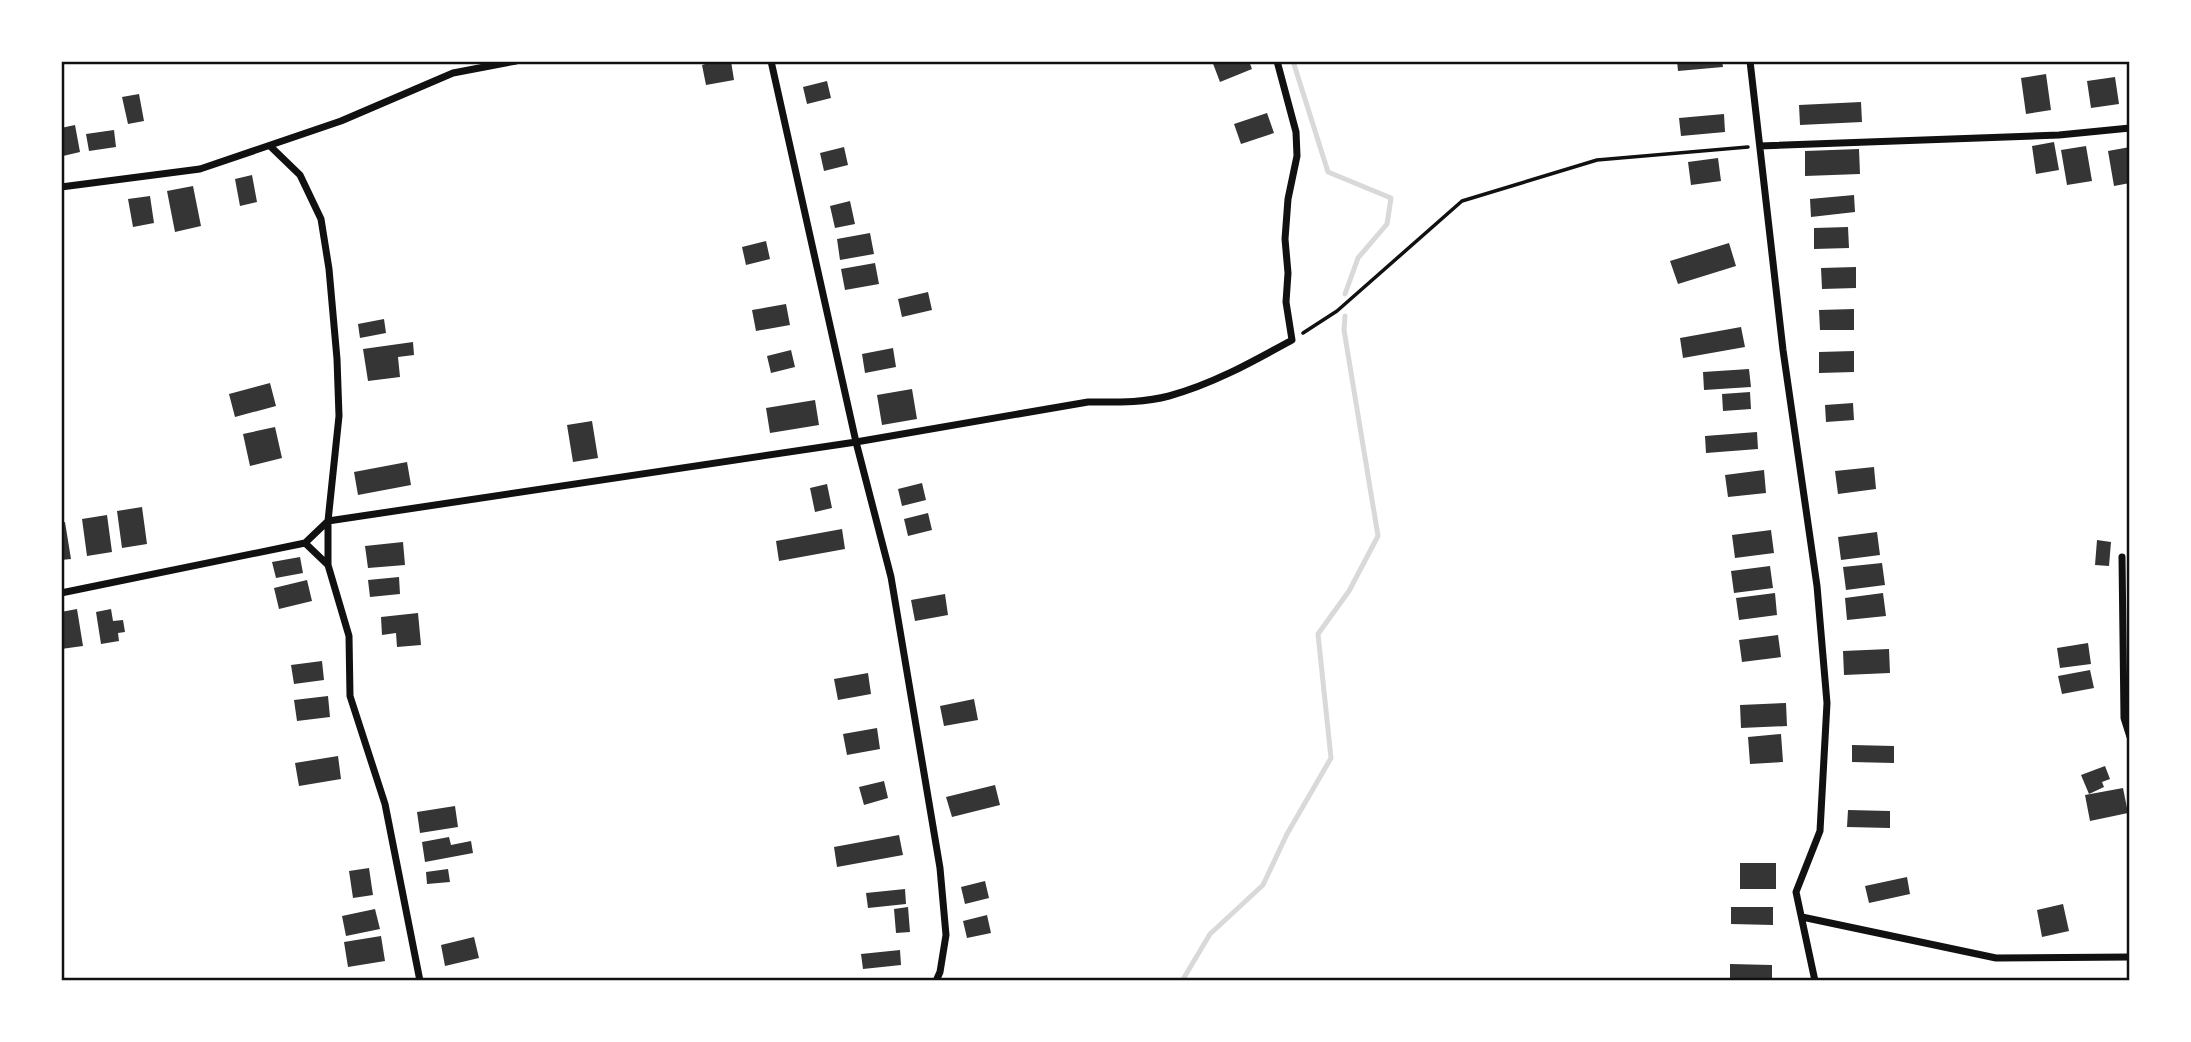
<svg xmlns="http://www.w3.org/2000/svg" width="2191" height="1042" viewBox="0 0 2191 1042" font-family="Roboto,sans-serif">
<rect width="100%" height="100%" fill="#fff"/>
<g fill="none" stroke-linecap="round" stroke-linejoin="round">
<path stroke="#d9d9d9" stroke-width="5" d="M1293,61L1328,172L1391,198L1387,224L1358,258L1345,294
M1182,981L1210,934L1263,885L1287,834L1331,758L1318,634L1349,591L1378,536L1344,330L1345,316"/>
</g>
<path fill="#353535" d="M715,61H731L734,80L706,85L702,65Z
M1212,61H1249L1252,69L1220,82Z
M1677,61H1722L1723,67L1678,71Z
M2046,74L2051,110L2026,114L2021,78Z
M2115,77L2119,104L2091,108L2087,81Z
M827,81L831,98L807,104L803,87Z
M139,94L144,121L128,124L122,97Z
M1861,102L1862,122L1800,125L1799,105Z
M1267,113L1274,133L1241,144L1234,124Z
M1724,114L1725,132L1681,136L1679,118Z
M75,125L80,152L63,156L61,128Z
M114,130L116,147L89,151L86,134Z
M2054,142L2059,170L2036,174L2032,146Z
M2086,146L2092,181L2067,185L2061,150Z
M844,147L848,165L824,171L820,153Z
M2130,147V183L2114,186L2108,151Z
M1859,149L1860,174L1805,176V151Z
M1718,158L1721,181L1691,185L1688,162Z
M252,175L257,202L240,206L235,179Z
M193,186L201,226L175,232L167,191Z
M1854,195L1855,212L1811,217L1810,199Z
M150,196L154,223L133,227L128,199Z
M850,201L855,224L835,228L830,206Z
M1848,227L1849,248L1814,249V228Z
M870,233L874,254L840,260L837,239Z
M766,241L770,259L746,265L742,247Z
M1729,243L1736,266L1678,284L1670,261Z
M875,263L879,284L845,290L841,269Z
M1856,267V288L1822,289L1821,268Z
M928,292L932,310L902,317L898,299Z
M786,304L790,325L756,331L752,310Z
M1854,309V330H1820L1819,310Z
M384,319L386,333L360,338L358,324Z
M1741,327L1745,347L1683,358L1680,338Z
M413,342L414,355L398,357L400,377L368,381L363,349Z
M893,348L896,367L865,373L862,354Z
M791,350L795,367L771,373L767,356Z
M1854,351V372L1819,373V352Z
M1749,369L1751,387L1704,390L1703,372Z
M270,383L276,406L235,417L229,394Z
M912,389L917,419L882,425L877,395Z
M1750,392L1751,409L1723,411L1722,394Z
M815,400L819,425L770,433L766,408Z
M1853,403L1854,420L1826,422L1825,405Z
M592,421L598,458L573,462L567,425Z
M275,427L282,458L250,466L243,434Z
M1757,432L1758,449L1706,453L1705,436Z
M407,462L411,485L358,495L354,472Z
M1874,467L1876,489L1838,494L1835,471Z
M1764,470L1766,493L1728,497L1725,475Z
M922,483L926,500L902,506L898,489Z
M827,484L832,508L815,512L810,488Z
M142,507L147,544L122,548L117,511Z
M928,513L932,530L908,536L904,519Z
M107,515L112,552L87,556L82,519Z
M65,522L71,559L61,560V523Z
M842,529L845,549L779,561L776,541Z
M1771,530L1774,553L1735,558L1732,535Z
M1877,532L1880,555L1841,560L1838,537Z
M2097,540L2111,542L2109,566L2095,565Z
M403,542L405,565L368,568L365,546Z
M300,557L303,573L276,578L272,562Z
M1882,563L1885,585L1846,590L1843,567Z
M1770,566L1773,588L1734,593L1731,571Z
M399,577L400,594L370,597L368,580Z
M307,580L312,601L279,609L274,588Z
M1775,593L1777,615L1739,620L1736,598Z
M1883,593L1886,616L1847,620L1845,598Z
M945,594L948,615L915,621L911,600Z
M77,609L83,646L61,649V612Z
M111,609L113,621L123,620L125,632L118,633L119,641L101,644L96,612Z
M418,613L421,645L397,647L396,633L382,635L381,617Z
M1778,635L1781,657L1742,662L1739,640Z
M2088,643L2091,664L2060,668L2057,648Z
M1889,649L1890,673L1844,675L1843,651Z
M322,661L324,680L294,684L291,665Z
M2090,670L2094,688L2062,694L2058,676Z
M868,673L871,694L838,700L834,679Z
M328,696L330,717L297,721L294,700Z
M974,699L978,720L944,726L940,706Z
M1786,703L1787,726L1741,728L1740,705Z
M877,728L880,749L847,755L843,734Z
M1781,734L1783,762L1750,764L1748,737Z
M1852,745L1894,746V763L1852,762Z
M338,756L341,779L299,786L295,763Z
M2105,766L2110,779L2102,782L2104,787L2089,794L2081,775Z
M884,781L888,798L864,805L859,787Z
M995,785L1000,805L952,817L946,797Z
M2123,788L2128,813L2090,821L2085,795Z
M455,806L458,827L420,833L417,812Z
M1848,810L1890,811V828L1847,827Z
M899,835L903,855L837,867L834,847Z
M449,837L451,845L471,841L473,853L425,862L422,842Z
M1740,863H1776V889H1740Z
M369,868L373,895L353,898L349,871Z
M448,869L450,882L427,884L426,872Z
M1907,877L1910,894L1869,903L1865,886Z
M985,881L989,898L965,904L961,887Z
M905,889L906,904L868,908L866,893Z
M2063,904L2069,931L2042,937L2037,910Z
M908,907L910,932L896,933L894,909Z
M1731,907H1773V925L1731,924Z
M375,909L380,929L346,936L342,916Z
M987,915L991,933L967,938L963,921Z
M381,936L385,961L348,967L344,942Z
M474,937L479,958L445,966L441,945Z
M900,950L901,965L863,969L861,954Z
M1730,964L1772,965V981H1730Z"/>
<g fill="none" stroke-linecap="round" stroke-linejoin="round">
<path stroke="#111" stroke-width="3.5" d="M1303,333L1337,311L1462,201L1597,160L1748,147"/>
<path stroke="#111" stroke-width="7" d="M771,61L856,442L891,577L940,868L946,935L940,972L936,981
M1750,61L1783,350L1817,586L1827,703L1820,831L1796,892L1815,981
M270,146L300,175L321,219L329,269L337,359L339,416L328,521V565L349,636L350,696L385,804L420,981
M1760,146L2059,135L2130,128
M61,187L200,169L341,121L453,73L516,61
M305,543L328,565
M2122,557L2124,718L2130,737
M61,593L305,543L328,521L856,442L1088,402C1115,402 1143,403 1169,396C1213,384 1252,362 1292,340L1286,302L1288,273L1285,239L1288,199L1297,156L1296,132L1277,61
M1802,917L1996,958L2130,957"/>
</g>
<rect width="2191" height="1042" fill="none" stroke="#ffffff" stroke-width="126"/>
<rect x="63" y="63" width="2065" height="916" fill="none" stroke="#111" stroke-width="2.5"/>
</svg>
